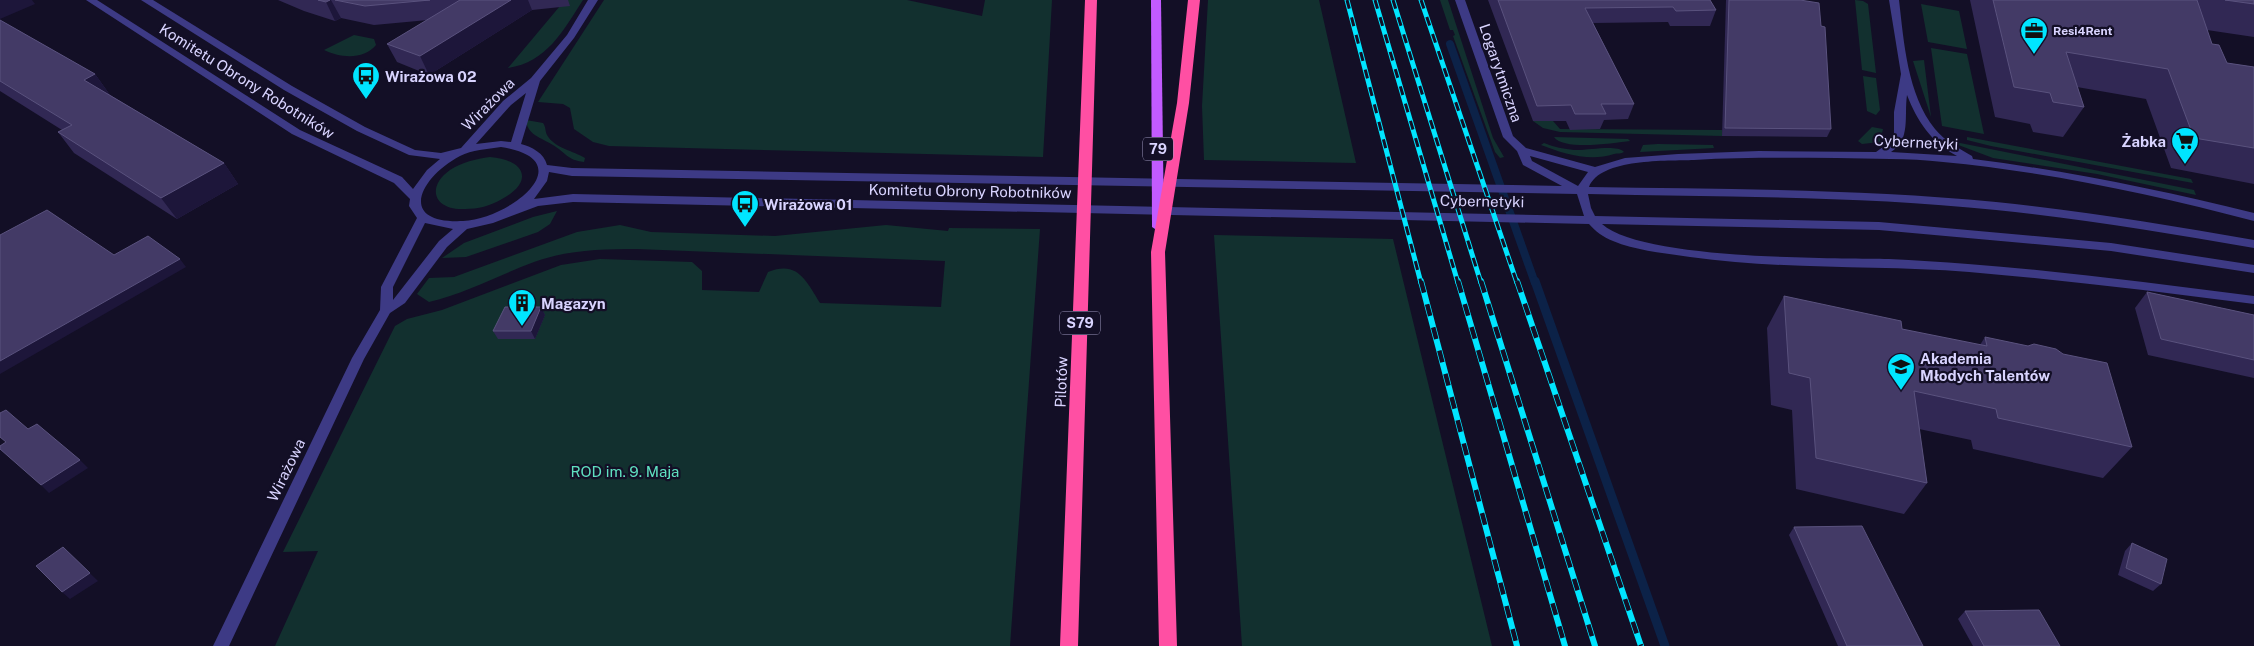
<svg xmlns="http://www.w3.org/2000/svg" width="2254" height="646" viewBox="0 0 2254 646" font-family="'Public Sans',sans-serif">
<rect width="100%" height="100%" fill="#130f26"/>
<path fill="#12302f" d="M565,0H583C563,31 547,62 508,68Z
M604,0H907L982,16L985,0H1052L1043,157L609,146L593,142L574,129L570,108L563,104L538,102Z
M1208,0H1319L1356,163L1204,160L1202,106Z
M1440,0H1448L1493,138L1504,157L1500,158L1495,152L1453,36L1455,35L1453,30H1450Z
M1855,0L1863,1L1868,4L1876,73L1862,70Z
M1921,4L1959,11L1967,49L1928,42Z
M354,35L374,39L376,45C364,60 340,58 324,50Z
M1931,48L1967,54L1984,134L1942,126Z
M1924,60L1931,117L1913,61Z
M1863,76L1876,78L1880,110L1876,115L1867,111Z
M526,120L543,123C546,127 545,131 547,135C554,148 574,151 585,158L584,162C567,160 566,153 553,145C542,138 527,135 526,120Z
M1533,121H1553L1560,129L1722,130V136L1560,132L1543,128Z
M1872,127L1883,129L1880,142L1862,144L1858,141Z
M1554,137L1628,139L1630,141C1614,143 1564,151 1554,137Z
M1967,137L2191,179L2193,183L1991,146L1967,140Z
M1945,140L2194,190L2196,195L2097,174L1993,158Z
M1544,143C1554,147 1564,149 1574,150C1587,151 1616,144 1624,152C1621,154 1618,153 1614,154C1590,162 1564,154 1541,145Z
M1658,144L1713,145L1714,148L1640,152L1643,145Z
M490,157C526,160 534,182 502,199C490,206 478,209 465,209C435,211 425,188 450,170C462,162 476,159 490,157Z
M557,211L550,224L538,232L466,257L442,258L464,243L533,217Z
M620,225L651,232L775,236L886,225L948,231L949,228L1040,229L1010,646H275L318,551L283,552L395,326L407,319L442,310L561,265L600,259L692,262L702,271V290L759,292L768,272C797,260 806,280 820,303L941,307L945,261L637,249C602,249 567,250 534,262C499,275 466,293 429,302L417,294L429,278L454,277L577,232Z
M1214,235L1393,239L1492,646H1242Z"/>
<g fill="none" stroke-linecap="round" stroke-linejoin="round">
<path stroke="#0c2248" stroke-width="8" d="M1450,44L1535,283"/>
<path stroke="#0c2248" stroke-width="9" d="M1535,281L1665,646"/>
<path fill="#3d3a85" fill-rule="evenodd" d="M86,0H97L300,130L402,177L413,189L427,170L440,159L409,155L357,131L284,90L141,0H153L292,86L365,127L415,150L441,153L461,148L503,101L531,78L567,35L588,0H598L574,38L540,81L521,144C532,147 544,153 547,165L572,168L1562,186L1523,165L1517,151L1503,137L1455,0H1465L1513,136L1526,148L1595,167L1625,158L1678,154L1759,151L1876,152L1894,139V112L1901,74L1889,0H1899C1904,42 1907,94 1935,129C1945,141 1958,148 1972,156L1973,159C2068,171 2161,190 2254,213V221C2152,194 2048,172 1943,162C1908,158 1873,159 1837,158C1790,158 1742,157 1694,160C1668,161 1600,158 1589,187C1725,189 1861,189 1996,202C2083,211 2169,225 2254,240V248C2168,233 2083,219 1996,210C1861,196 1724,197 1588,194L1591,208L1595,216L1879,222L2111,243L2254,265V273L2111,251L1879,230L1602,224C1642,260 1830,258 1889,259C1915,260 1942,262 1968,264C2064,271 2159,284 2254,296V304C2159,292 2064,280 1969,272C1876,265 1783,270 1690,257C1665,253 1637,251 1613,241C1603,237 1595,231 1589,224L573,202L538,206L493,223L467,229L447,247L405,303L390,313L364,359L229,646H213L352,358L380,310L381,287L417,218L409,206L410,199L394,183L292,134ZM526,93L511,142L501,141L476,144L511,105ZM1907,95C1917,121 1931,142 1957,156L1891,152C1911,140 1904,116 1907,95ZM501,147C584,160 510,219 463,221C396,224 420,177 460,156C472,150 487,149 501,147ZM1530,156L1588,172L1578,186L1532,161ZM549,172L572,176L1577,194L1584,216L573,194L534,199L547,181ZM425,223L453,229L439,241L393,300V287Z"/>
<path fill="#c25bff" fill-rule="evenodd" d="M1151,0H1161L1164,227L1158,231L1152,227Z"/>
<path fill="#ff4fa3" fill-rule="evenodd" d="M1085,0H1097L1078,646H1060Z
M1188,0H1200L1189,103L1165,252L1177,646H1159L1151,252L1177,103Z"/>
<defs>
<path id="rail-far1" d="M1347,0L1421,283
M1375,0L1458,283
M1393,0L1481,283
M1421,0L1517,283"/>
<path id="rail" d="M1421,281L1517,646
M1458,281L1565,646
M1481,281L1595,646
M1517,281L1641,646"/>
</defs>
<use href="#rail-far1" stroke="#00e5ff" stroke-width="5"/>
<use href="#rail" stroke="#00e5ff" stroke-width="6"/>
<use href="#rail-far1" stroke="#130f26" stroke-width="3" stroke-dasharray="9" stroke-linecap="butt"/>
<use href="#rail" stroke="#130f26" stroke-width="4.5" stroke-dasharray="12" stroke-linecap="butt"/>
</g>
<path fill="#312854" d="M278,0H568L570,6L532,10L429,75L397,62L387,44L428,20L374,25L341,18L335,21L304,11Z
M1488,0H1710L1716,10L1710,26H1670L1668,22L1593,23L1634,104L1628,119L1604,120L1600,129L1570,130L1566,121H1533Z
M1726,0H1800L1821,26L1831,129L1827,137L1722,136Z
M1970,0H2254V37L2207,30L2212,44L2227,63L2254,67V184L2171,168L2146,99L2077,87L2084,107L2063,137L2033,132L2030,124L1995,117Z
M0,20L95,74L110,95L224,163L238,184L177,219L74,153L58,132L62,130L0,91Z
M2147,292L2254,315V378L2148,355L2135,308Z
M1784,296L1902,329L1980,345L1985,337L2132,447L2103,478L1973,449L1971,440L1919,429L1927,483L1904,514L1796,489L1792,410L1771,405L1767,328Z
M541,307L545,315L535,339H498L493,331Z
M1794,527L1923,646H1838L1789,535Z
M2132,543L2161,584L2153,591L2118,575L2125,551Z
M1965,611L2060,646H1973L1958,619Z"/>
<path fill="#1d163a" d="M0,0H32L35,4L0,19Z
M330,0H331L341,18L335,21L326,2Z
M511,0H528L532,10L429,75L420,56Z
M95,74L110,95L84,80Z
M224,163L238,184L177,219L161,198Z
M180,259L186,267L0,374V361Z
M541,307L545,315L535,339L531,331Z
M80,460L88,468L49,493L41,485Z
M63,547L98,581L70,599L62,592Z"/>
<path fill="#433a66" stroke="#5a527e" d="M318,0H330L326,2Z
M335,0H430L365,6Z
M460,0H511L420,56L387,44Z
M1498,0H1710L1716,10L1676,11L1673,7L1585,8L1634,104H1601L1606,114H1575L1571,105L1537,106Z
M1729,0H1800L1819,3L1821,26L1825,27L1831,129L1725,128Z
M1993,0H2197L2212,44L2219,45L2227,63L2254,67V148L2194,138L2168,69L2066,52L2084,107L2053,102L2050,93L2014,87Z
M2225,0H2254V4Z
M0,20L95,74L84,80L224,163L161,198L58,132L72,125L0,81Z
M47,210L114,255L148,236L180,259L0,361V235Z
M2147,292L2254,315V360L2161,339Z
M1784,296L1901,321L1902,329L1987,346L1985,337L2028,346L2034,344L2056,349L2063,354L2107,363L2132,447L1998,418L1996,409L1914,391L1927,483L1816,458L1810,378L1789,373Z
M505,307H541L531,331H493Z
M6,410L28,429L37,424L80,460L41,485L0,449V446L6,442L0,437V413Z
M1862,526L1923,646H1847L1794,527Z
M2132,543L2167,559L2161,584L2126,568Z
M63,547L90,573L62,592L36,566Z
M2039,610L2060,646H1984L1965,611Z"/>
<defs>
<symbol id="office-pin" viewBox="-11 -11 22 30"><path d="M0 17L-7.5 6A9.5 9.5 0 1 1 7.5 6Z" fill="#00e5ff" stroke="#130f26"/><path d="M-6-3h4V-5.5h4V-3h4V5H-6ZM-1-4.5V-3h2v-1.5ZM-6 0V1H6V0Z" fill="#111"/></symbol>
<symbol id="bus-pin" viewBox="-11 -11 22 30"><path d="M0 17L-7.5 6A9.5 9.5 0 1 1 7.5 6Z" fill="#00e5ff" stroke="#130f26"/><path d="M-5-6H5V4H4V6H2V4H-2V6H-4V4H-5ZM-3.5-4V0h7V-4ZM-3.5 1.2v1.5H-2V1.2ZM2 1.2v1.5H3.5V1.2Z" fill="#111"/></symbol>
<symbol id="supermarket-pin" viewBox="-11 -11 22 30"><path d="M0 17L-7.5 6A9.5 9.5 0 1 1 7.5 6Z" fill="#00e5ff" stroke="#130f26"/><path d="M-6-5.5h2.5l.6 2H6L4.5 2H-2.5L-4.4-4H-6ZM-1.5 3.2a1.3 1.3 0 1 0 .1 0ZM3 3.2a1.3 1.3 0 1 0 .1 0Z" fill="#111"/></symbol>
<symbol id="building-pin" viewBox="-11 -11 22 30"><path d="M0 17L-7.5 6A9.5 9.5 0 1 1 7.5 6Z" fill="#00e5ff" stroke="#130f26"/><path d="M-4-6H4V6H1V3H-1V6H-4ZM-2.5-4.3h1.7v1.8h-1.7ZM.8-4.3h1.7v1.8H.8ZM-2.5-1h1.7V.8h-1.7ZM.8-1h1.7V.8H.8Z" fill="#111"/></symbol>
<symbol id="school-pin" viewBox="-11 -11 22 30"><path d="M0 17L-7.5 6A9.5 9.5 0 1 1 7.5 6Z" fill="#00e5ff" stroke="#130f26"/><path d="M0-5L7-2L0 1L-7-2ZM-4 1L0 2.5L4 1V4Q0 6-4 4Z" fill="#111"/></symbol>
</defs>
<g fill-rule="evenodd">
<use href="#office-pin" x="2018" y="15" width="32" height="43"/>
<use href="#bus-pin" x="350" y="60" width="32" height="43"/>
<use href="#supermarket-pin" x="2169" y="125" width="32" height="43"/>
<use href="#bus-pin" x="729" y="188" width="32" height="43"/>
<use href="#building-pin" x="506" y="287" width="32" height="43"/>
<use href="#school-pin" x="1885" y="351" width="32" height="43"/>
</g>
<g text-anchor="middle" dominant-baseline="central" stroke-width="4.5" stroke-linejoin="round" paint-order="stroke">
<g font-size="12" font-weight="bold" fill="#d9d4ff" stroke="#130f26" text-anchor="start">
<text x="2053" y="31">Resi4Rent</text>
</g>
<g fill="#130f26" stroke="#9e99be" stroke-width="1">
<rect x="1143" y="137.5" width="30" height="23" rx="4"/>
<rect x="1060" y="311.5" width="40" height="23" rx="4"/>
</g>
<g font-size="14" font-weight="bold" fill="#d9d4ff">
<text x="1158" y="149">79</text>
<text x="1080" y="323">S79</text>
</g>
<g font-size="15" fill="#d9d4ff" stroke="#130f26">
<text transform="translate(1501 73) rotate(71)">Logarytmiczna</text>
<text transform="translate(247 81) rotate(32)">Komitetu Obrony Robotników</text>
<text transform="translate(488 104) rotate(-45)">Wirażowa</text>
<text transform="translate(1916 142) rotate(3)">Cybernetyki</text>
<text transform="translate(970 191) rotate(1)">Komitetu Obrony Robotników</text>
<text transform="translate(1482 201) rotate(1)">Cybernetyki</text>
<text transform="translate(1061 382) rotate(-88)">Pilotów</text>
<text transform="translate(286 470) rotate(-64)">Wirażowa</text>
</g>
<g font-size="15" font-weight="bold" fill="#d9d4ff" stroke="#130f26" text-anchor="start">
<text x="385" y="76">Wirażowa 02</text>
<text x="2166" y="141" text-anchor="end">Żabka</text>
<text x="764" y="204">Wirażowa 01</text>
<text x="541" y="303">Magazyn</text>
<text x="1920" y="358">Akademia<tspan x="1920" dy="17">Młodych Talentów</tspan></text>
</g>
<g font-size="15" fill="#5fe0c0" stroke="#130f26">
<text x="625" y="471">ROD im. 9. Maja</text>
</g>
</g>
</svg>
